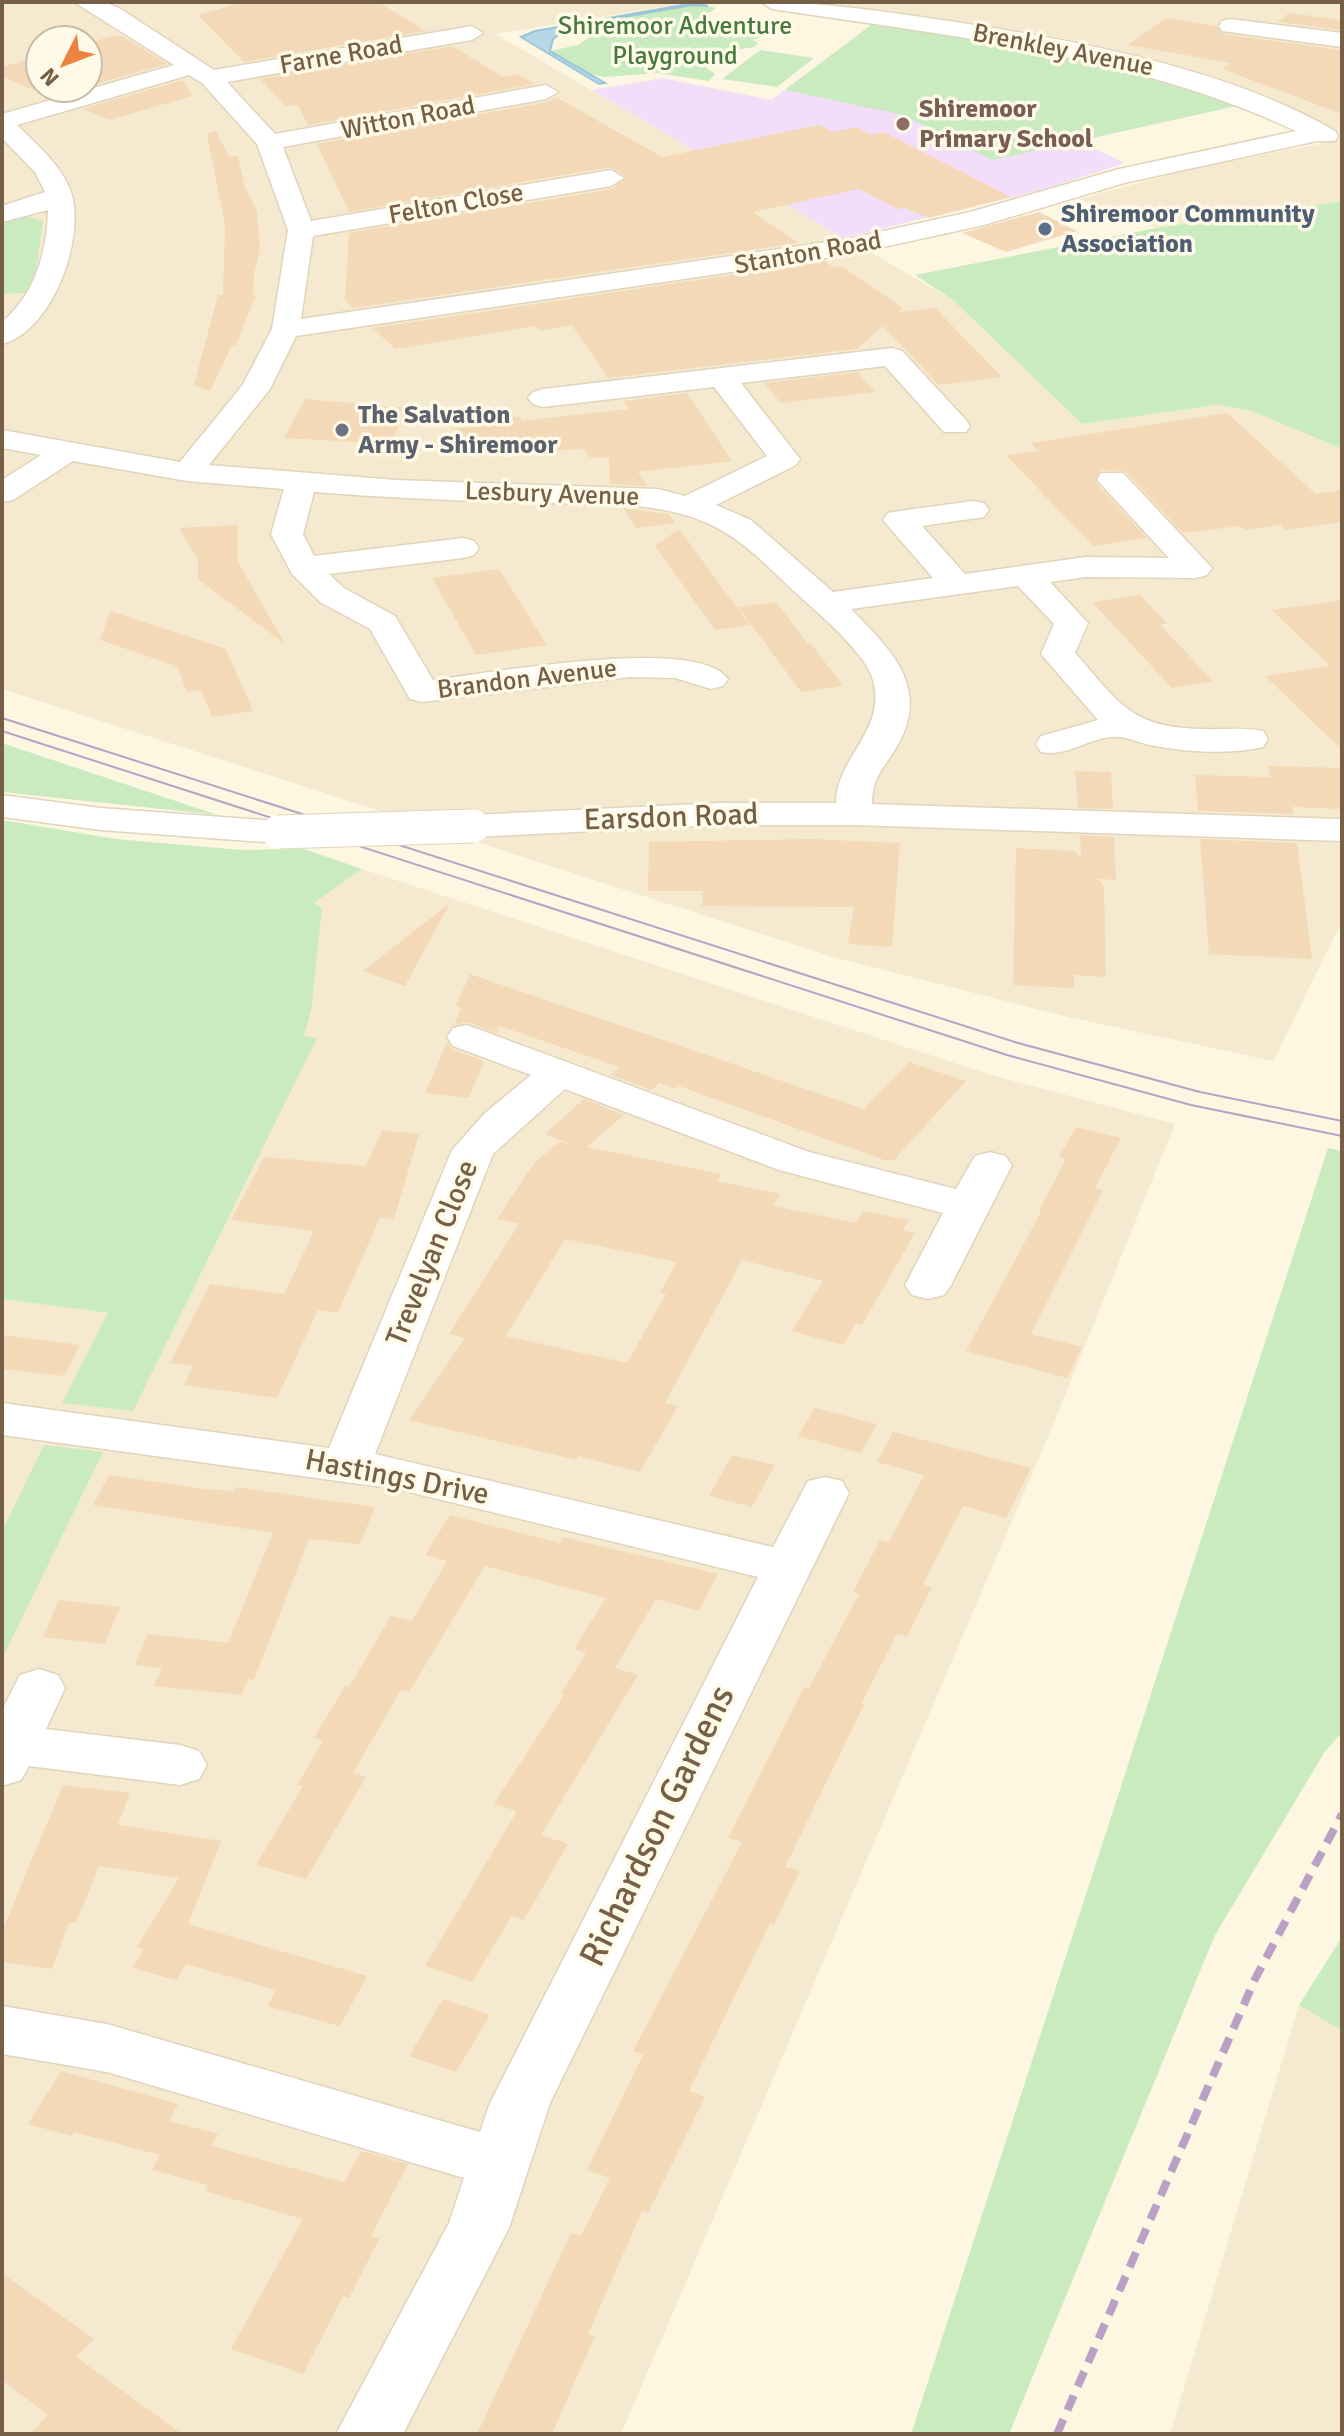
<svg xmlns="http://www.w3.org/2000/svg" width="1344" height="2436" viewBox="0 0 1344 2436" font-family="Signika,sans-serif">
<rect width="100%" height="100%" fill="#fdf7e1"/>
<path fill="#f5eacf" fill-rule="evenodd" d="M2,2H692L495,34L953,300L1082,424L1217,405L1252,411L1342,449V922L1273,1061L1068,1017L833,957L2,689ZM40,40H88V88H40Z
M748,2H1342V201L1156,228L1079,199L1190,169L1319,144L1321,134L1152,76L875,22Z
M362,869L991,1075L1175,1124L1052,1427L621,2434H2V1299L108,1313L316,1038L303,1037L311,1011L313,904Z
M1299,2005L1342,2031V2434H1170Z"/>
<path fill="#f3def9" d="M875,22L1236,106L1079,141L1125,163L1042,190L843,238L592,90L663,78L771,100Z"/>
<path fill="#c9ebbf" d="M694,3L716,8L701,18L705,24L749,30L766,36L752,40L758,43L754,47L730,51L736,54L721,62L704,66L715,74L709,81L657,73L604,77L586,73L550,51L578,45L593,35L594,26L588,21Z
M875,22L1034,50L1152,76L1236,106L992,160L903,115L785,90Z
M760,50L814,58L777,87L722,79Z
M1342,201V449L1252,411L1217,405L1082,424L953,300L915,275L1156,228Z
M20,215L43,221L34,287L24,293L2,294V218Z
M2,743L218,815L2,792Z
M2,820L116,839L241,850L304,849L362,869L314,903L322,908L311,1011L304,1036L317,1038L133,1411L62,1403L108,1313L2,1299Z
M1328,1148L1342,1151V1732L1324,1753L1215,1935L1009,2434H911Z
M44,1445L103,1452L2,1659V1531Z
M1342,1937V2031L1299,2005Z"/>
<path fill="#b5d7e7" stroke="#9bc5d9" stroke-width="2" d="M694,3L708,6L692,5L572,26L553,39L550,51L605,83L599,84L521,37L535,31Z"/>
<path fill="#f3d9b7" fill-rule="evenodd" d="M244,2H378L426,31L244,62L198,15Z
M1289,13L1342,20V30L1278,22Z
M1166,18L1216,26L1222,34L1342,50V114L1222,69L1231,63L1128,45Z
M113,36H122L167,64L88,86V43Z
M452,46L503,77L518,74L535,84L308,125L298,105L286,106L260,79Z
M40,56V88H82L51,97L2,77V67Z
M183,80L192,96L109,120L82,109Z
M556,97L662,157L819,125L832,132L857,127L871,135L884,132L1011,197L929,218L905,208L898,209L859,189L753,212L798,243L353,308L345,300L349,233L612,189L627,177L610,167L349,212L317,144L547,102Z
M216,131L229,157L238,156L245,188L257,211L260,249L254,274L253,295H256L236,345H232L210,391L194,385L218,295H223L225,225L207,134Z
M1039,212L1077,231L1006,252L962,233Z
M825,261L833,267L841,266L903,308L898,312L935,308L1002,377L939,385L883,326L857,349L608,378L572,325L541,331L536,326L395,349L373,328Z
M858,372L875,392L781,403L764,383Z
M687,393L732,461L638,472L648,486L610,484L609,458L589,457L584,449L541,451L543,454H456L454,429L483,426L485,414L520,417L522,421L629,409L623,401Z
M305,399L409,408L389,444L284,438Z
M1227,413L1316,494L1342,490V522L1285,530L1280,525L1245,530L1240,526L1183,533L1125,471L1101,470L1095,482L1147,538L1093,546L1006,455L1038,451L1031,443Z
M623,508L669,514L675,523L636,528Z
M237,525L238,562L285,644L198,579V560L179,528Z
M679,529L750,625L715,630L655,546Z
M499,569L547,645L476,655L432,578Z
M1140,595L1167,623L1160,625L1213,681L1172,688L1092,602Z
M1342,600V750L1265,676L1330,666L1272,610Z
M776,602L808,644H811L843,686L801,692L738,607Z
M110,611L226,649L253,711L212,717L201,690L187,692L177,666L100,640Z
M1268,766L1342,768V809L1292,807L1293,814L1198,811L1195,775L1270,777Z
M1075,771L1111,772L1113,809L1078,808Z
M1080,835L1114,837L1116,880L1098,879L1104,886L1106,977L1074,975V988L1013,985L1016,848L1075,851L1081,859Z
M811,839L900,843L892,947L848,944L854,907L702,906L703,891H648L649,842Z
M1200,839L1297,843L1312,959L1209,954Z
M450,903L405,986L363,971Z
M470,974L864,1109L909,1062L966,1081L894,1160H884L679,1086L676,1089L660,1083L651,1090L611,1075L620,1067L499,1026L496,1033L468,1022L454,1025L461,1008L456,1006Z
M447,1042L452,1049L484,1061L469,1098L425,1093Z
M584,1099L624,1115L587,1147L721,1174L717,1181L780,1194L773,1206L856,1223L863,1211L909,1220L903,1230L915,1233L862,1325L856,1324L843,1345L792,1331L823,1281L742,1260L665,1403L678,1406L640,1472L578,1456L576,1460L409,1420L465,1338L449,1334L519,1224L497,1219L534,1163L559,1142L573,1145L545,1134ZM565,1239L677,1262L660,1293L666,1294L627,1363L506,1336Z
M1076,1127L1121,1138L1095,1188L1103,1190L1031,1334L1082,1347L1067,1378L966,1351L1041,1212L1039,1211L1066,1159L1059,1157Z
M382,1130L419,1134L394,1219L380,1217L338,1313L318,1310L277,1398L184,1385L193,1366L170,1363L210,1284L284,1294L314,1231L231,1220L264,1157L366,1166Z
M2,1335L80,1345L64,1376L2,1369Z
M815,1408L877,1424L861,1453L798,1436Z
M893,1432L1031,1468L1006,1518L963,1506L923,1584L932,1587L907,1636L897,1634L861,1704L864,1705L785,1867L800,1871L774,1924L770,1923L689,2091L705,2097L648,2213L642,2211L588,2334L595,2336L552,2434H477L571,2233L581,2236L610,2178L587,2170L643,2055L633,2051L742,1842L728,1838L804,1687L809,1688L859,1594L853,1592L880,1540L889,1542L924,1475L877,1462Z
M732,1455L775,1465L752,1507L709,1496Z
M109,1475L204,1489L234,1491L236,1487L375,1507L360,1544L309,1539L254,1680L248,1679L242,1695L154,1686L162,1668L135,1665L148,1634L228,1643L273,1533L93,1505Z
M450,1515L560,1543L563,1537L718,1574L699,1611L656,1599L615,1668L638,1675L541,1835L568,1844L524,1920L512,1916L472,1982L425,1966L517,1811L494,1804L564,1695L561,1694L586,1653L574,1649L606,1598L485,1566L409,1692L401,1690L353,1773L366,1777L306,1879L256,1865L303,1786L297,1785L323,1741L314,1738L345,1686L349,1687L391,1616L412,1621L447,1561L425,1555Z
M59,1600L120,1607L105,1644L43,1637Z
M63,1785L130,1793L118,1825L221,1841L188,1924L367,1976L340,2026L267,2006L276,1990L186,1964L176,1980L132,1968L144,1949L137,1947L179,1878L99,1866L76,1923L69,1922L52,1969L2,1962V1931Z
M443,1999L490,2015L456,2072L409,2056Z
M61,2071L178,2104L169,2121L218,2134L211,2146L344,2182L361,2151L408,2164L371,2236L379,2239L349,2298L343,2296L303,2374L231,2349L303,2219L205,2191L208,2185L152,2170L160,2155L74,2132L72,2136L28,2124Z
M2,2273L94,2339L76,2357L182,2434H30L48,2415L2,2380Z"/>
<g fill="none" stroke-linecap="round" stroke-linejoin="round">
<defs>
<path id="minor" d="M74,2H104L119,8L214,70L472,26L483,33L472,40L227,82L275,134L546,85L558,92L546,99L283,147L311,221L611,170L624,178L611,186L313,236L301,319L847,239L970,212L1119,169L1296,131C1131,54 950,36 772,9L761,2C825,2 886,12 949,21C1072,40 1226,67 1335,131L1338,136L1335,141H1317L1124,183L984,225L847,255L296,336L270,389L209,465L396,480L658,489L685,496L767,456L714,387L543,407L533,404L528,398L533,392L543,389L892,348L902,351L966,420L970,426L966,432H944L885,366L741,383L800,459L796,465L716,505L751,520L833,592L933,578L883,520L888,513L899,511L973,501L984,503L989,510L984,517L922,526L965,574L1086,557L1169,558L1097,480L1101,473H1123L1212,568L1207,575L1196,578L1086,577L1050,582L1088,623L1075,653C1120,703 1129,727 1201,729C1221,730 1242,727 1263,731L1268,739L1263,747C1228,755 1185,752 1150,745C1140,743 1130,738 1120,737C1093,734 1069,758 1041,752L1036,744L1041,736L1098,720L1041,654L1054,624L1018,586L851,609C891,650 932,688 896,748C883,769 872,778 872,804L1342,819V841L854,825H720L473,837L460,834L455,826L460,818L473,815L720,803H836C836,758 887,730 873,680C867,656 825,619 806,602C775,575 745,539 707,523C655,500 595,505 539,503C464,501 389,498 314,492L303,534L314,556L463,538L474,541L479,548L474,555L463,558L329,574L344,588L395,616L433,680C486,674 697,634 728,679L723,686L711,689L675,678L630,677L422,702L410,699L370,629L320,602L292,574L271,534L284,489L187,481L73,461L13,500L2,502V480L41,455L2,448V430L180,462L242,386L272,329L288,230L257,144L202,83L189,75L17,125C36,144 58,162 69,187C89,232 53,332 2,344V322C35,294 47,253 48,210L2,222V206L45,192L35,172L2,138V114L174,65Z
M1230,19L1342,33V47L1222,31L1219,26L1222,21Z
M2,795L101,808L278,821L291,824L297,832L291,840L278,843L101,830L2,817Z
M467,1025L809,1152L956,1189L975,1156L990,1152L1005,1156L1012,1165L951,1285L944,1295L928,1299L912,1295L905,1285L943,1213L779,1170L565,1089L493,1154L375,1454L773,1547L808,1481L825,1477L842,1481L849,1493L550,2103L509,2228L403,2434H336L449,2223L464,2178L107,2072L2,2054V2006L107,2024L480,2132L490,2103L758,1577L397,1489L2,1435V1403L329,1448L452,1150L485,1113L531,1075L453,1046L447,1037L453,1028Z
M39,1669L58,1675L65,1688L46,1729L180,1745L199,1751L207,1765L199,1779L180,1785L29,1766L21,1780L2,1786V1710L20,1675Z"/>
</defs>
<use href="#minor" stroke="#e1d4bc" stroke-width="3"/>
<use href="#minor" fill="#fff" fill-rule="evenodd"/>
<path stroke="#bba0c6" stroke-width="2" d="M2,718L1018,1043L1200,1092L1342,1121
M2,731L1007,1055L1191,1105L1342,1136"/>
<path stroke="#bba0c6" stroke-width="8" stroke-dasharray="16 10" stroke-linecap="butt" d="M1057,2434L1255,1979L1342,1814"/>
<defs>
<path id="minor-bridge" d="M278,832L473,826"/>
</defs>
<use href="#minor-bridge" stroke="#e1d4bc" stroke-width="35" stroke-linecap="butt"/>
<use href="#minor-bridge" stroke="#fff" stroke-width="33"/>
</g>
<circle fill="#8d6e63" stroke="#fffae8" stroke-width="3" cx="903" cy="124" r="8"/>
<circle fill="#5c6f8a" stroke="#fffae8" stroke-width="3" cx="1045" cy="229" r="8"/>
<circle fill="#6b7280" stroke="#fffae8" stroke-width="3" cx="342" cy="430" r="8"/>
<g text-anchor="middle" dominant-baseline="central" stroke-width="7" stroke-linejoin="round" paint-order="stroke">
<g font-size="26" fill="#467b3f" stroke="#fffae8">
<text x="675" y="26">Shiremoor Adventure<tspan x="675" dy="30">Playground</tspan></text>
</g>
<g font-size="26" fill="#755f47" stroke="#fffae8">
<text transform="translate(1063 50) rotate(11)">Brenkley Avenue</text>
<text transform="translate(341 55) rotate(-10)">Farne Road</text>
<text transform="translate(408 118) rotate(-11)">Witton Road</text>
<text transform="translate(456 204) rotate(-10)">Felton Close</text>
<text transform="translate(808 253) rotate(-10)">Stanton Road</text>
<text transform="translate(552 494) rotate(2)">Lesbury Avenue</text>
<text transform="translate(527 679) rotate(-7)">Brandon Avenue</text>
</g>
<g font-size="26" font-weight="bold" fill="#785e54" stroke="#fffae8" text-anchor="start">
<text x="919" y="109">Shiremoor<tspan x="919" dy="30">Primary School</tspan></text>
</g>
<g font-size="26" font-weight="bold" fill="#4e5e75" stroke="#fffae8" text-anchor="start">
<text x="1061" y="214">Shiremoor Community<tspan x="1061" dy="30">Association</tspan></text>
</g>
<g font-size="26" font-weight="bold" fill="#5b616d" stroke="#fffae8" text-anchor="start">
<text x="358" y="415">The Salvation<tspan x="358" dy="30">Army - Shiremoor</tspan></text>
</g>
<g font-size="30" fill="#755f47" stroke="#fffae8">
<text transform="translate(671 817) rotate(-2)">Earsdon Road</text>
<text transform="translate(432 1253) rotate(-68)">Trevelyan Close</text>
<text transform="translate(397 1477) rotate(11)">Hastings Drive</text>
</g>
<g font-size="36" fill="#755f47" stroke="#fffae8">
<text transform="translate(657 1826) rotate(-64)">Richardson Gardens</text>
</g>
</g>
<rect width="1344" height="2436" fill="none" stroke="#755f47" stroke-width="8"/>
<g transform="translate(64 64) rotate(228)"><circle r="38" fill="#fffae8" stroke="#c8bca8" stroke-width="2"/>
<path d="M0-6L14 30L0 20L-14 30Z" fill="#ec8341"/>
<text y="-12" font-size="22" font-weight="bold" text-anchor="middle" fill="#755f47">N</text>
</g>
</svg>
